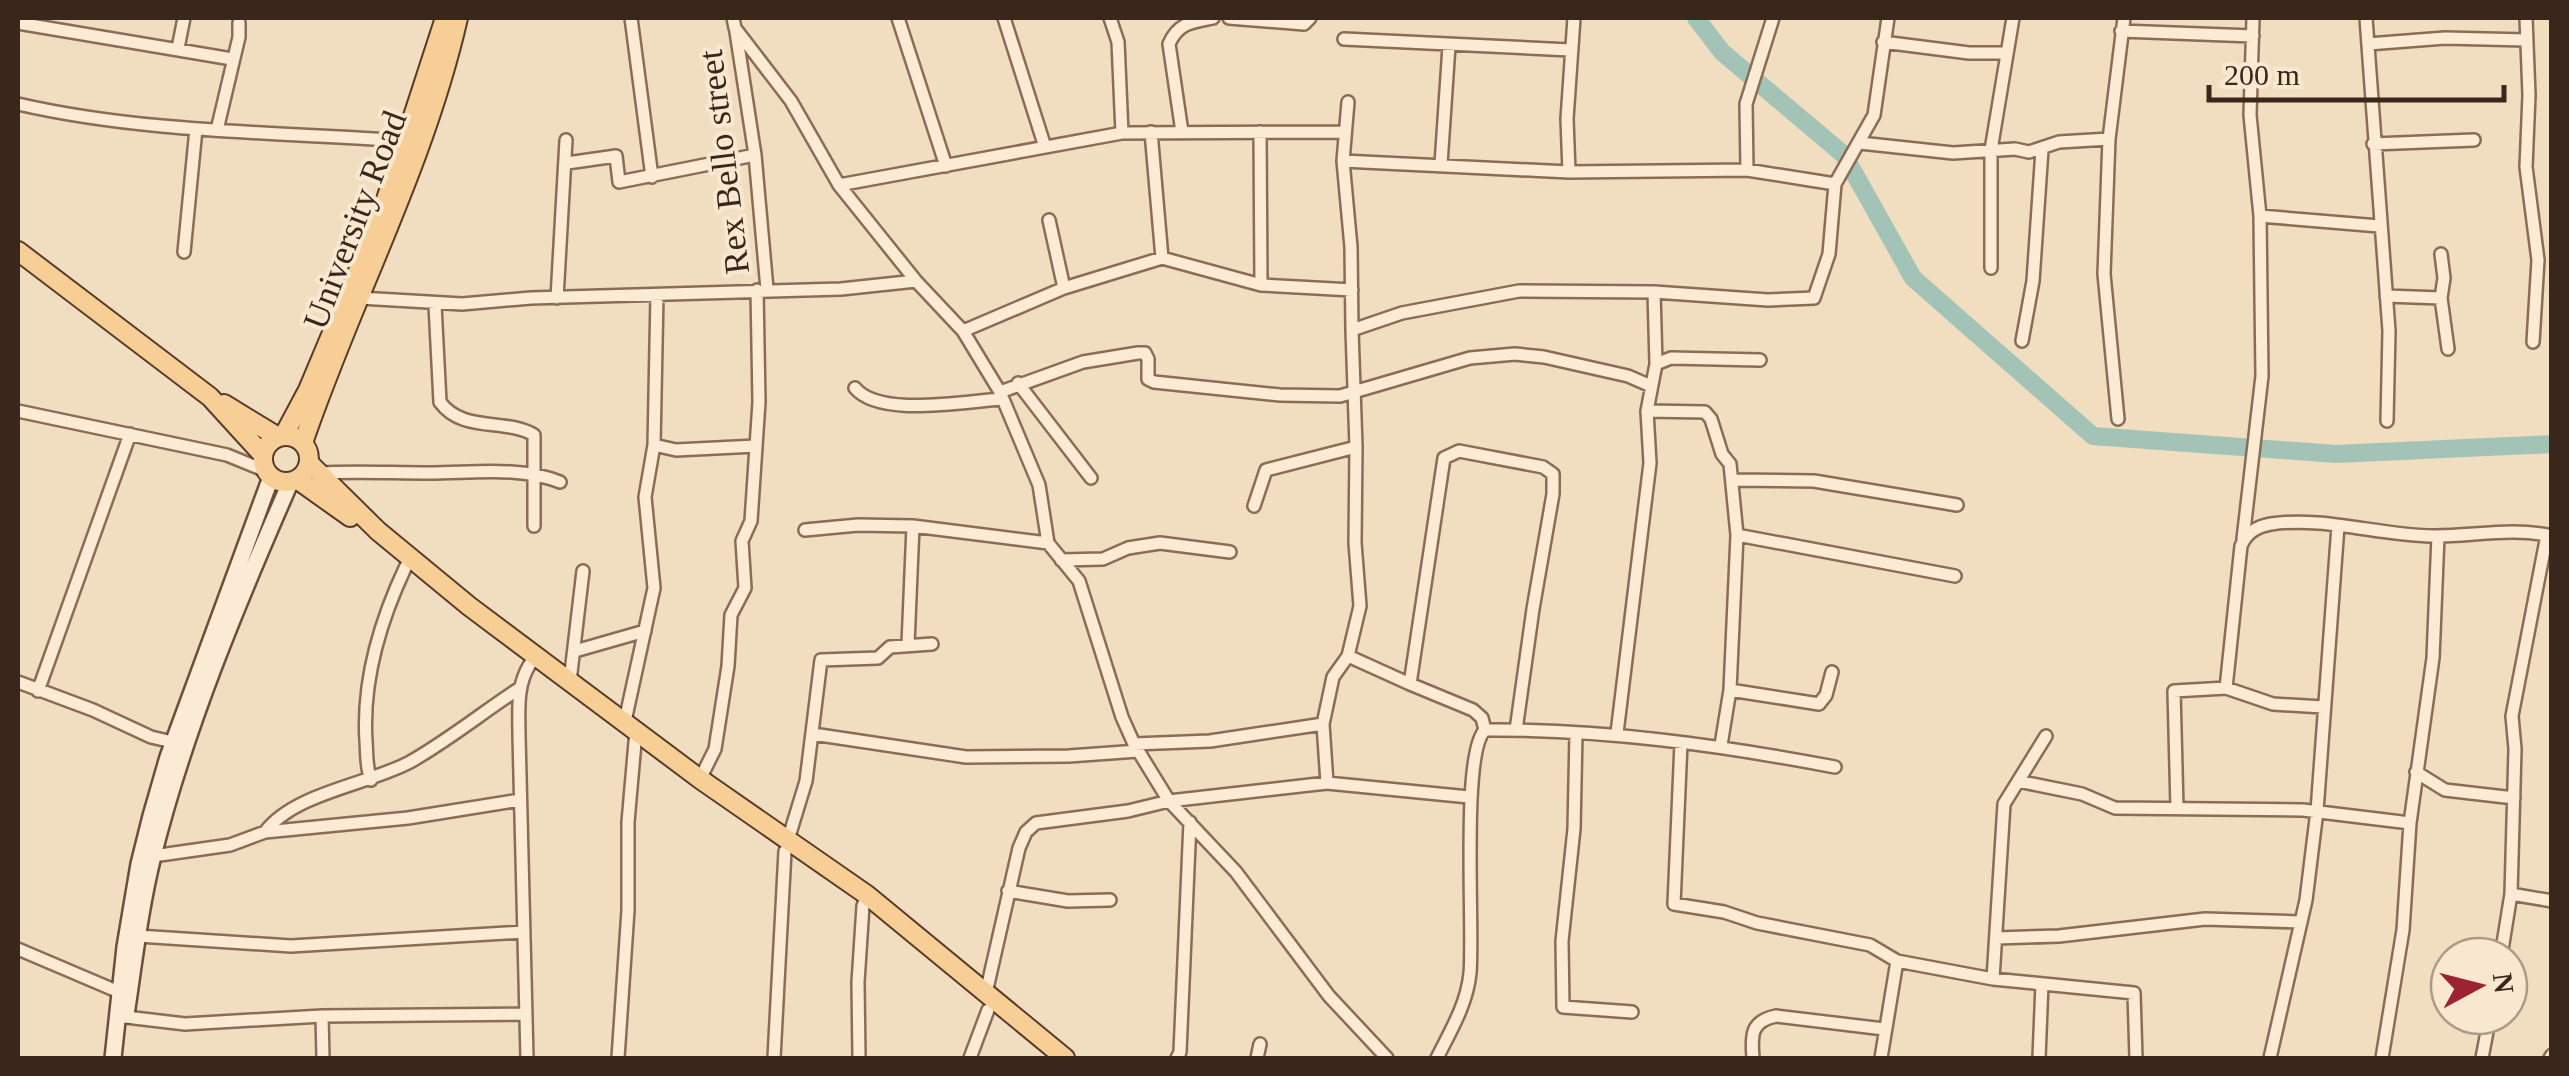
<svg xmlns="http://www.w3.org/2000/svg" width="2569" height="1076" viewBox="0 0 2569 1076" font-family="'Times New Roman',serif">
<rect width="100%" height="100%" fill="#f1ddc0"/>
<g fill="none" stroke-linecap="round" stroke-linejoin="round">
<path stroke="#a3c3b6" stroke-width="18" d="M1696,18L1722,52L1844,155L1913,278L2093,436L2336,454L2552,444"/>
<defs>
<path id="street" d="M631,18L652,177
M733,18L735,28L791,101L839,185L916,281L963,331L1000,392L1039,485L1048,543L1079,581L1122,717L1134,744L1169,801L1236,872L1329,996L1387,1058
M898,18L946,166
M1004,18L1045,147
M1110,18L1118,42L1122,133
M1229,18L1304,24L1310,18
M2366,18L2389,331L2387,421
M2526,18L2529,95L2526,167L2538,260L2533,342
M18,23L232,59
M2121,31L2253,36
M736,32L755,155L767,289
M1344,39L1570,50
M1883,42L1969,53H2006
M2368,44L2445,38L2526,40
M178,48L184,18
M1348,102L1343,161L1351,247L1352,330
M18,104C144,133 277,132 406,141
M217,130L239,37V23
M1151,132L1162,258
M1182,132L1169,44C1178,23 1192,22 1213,18
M1260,132L1261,285L1352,290
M1860,143L1953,153L2015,149L2029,152L2059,142L2109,139
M2373,144L2474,140
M1343,161L1569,172L1747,170L1835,184
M567,163L616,156L619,182L755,155
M1441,164L1449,46
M1747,170L1746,104L1773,18
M1569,172L1567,119L1574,18
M839,185L1122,133L1344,132
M2260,216L2379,226
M1049,220L1064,288
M184,252L196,129
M2441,254L2444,278L2441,298L2448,349
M1991,268V150L2013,18
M657,295L654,445L676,450L756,446
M2386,296L2441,298
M360,298L462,304L531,298L841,289L916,281
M557,298L566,140
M435,305L440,402C462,433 506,418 534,435V526
M963,331L1064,288L1162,258L1261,285
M2022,341L2033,281L2042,150
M1656,364L1671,358L1760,360
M1018,383L1091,478
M855,388C880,418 965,401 1003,399
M1000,392L1083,362L1138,353H1145L1148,359V379L1154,382L1280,395L1340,396L1470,358L1515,354L1544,357L1628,376L1651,386
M18,411L227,455L266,471
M1647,411L1705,412L1711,419L1722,454L1730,464L1737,535L1730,690L1721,745
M2118,419L2104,274L2109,139L2124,18
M319,473C356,471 392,473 429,473C473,473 519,466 560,482
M1732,480L1814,481L1957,505
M1254,506L1266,470L1356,447
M805,530L858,525L913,526L1048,543
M1737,535L1955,576
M2243,539L2262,376L2260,216L2250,115L2253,18
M1061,560L1103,559L1128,548L1160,543L1230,552
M908,644L913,526
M575,651L645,631
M1348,656L1410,684L1444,458L1459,451L1543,467L1553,474V494L1533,609L1516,730
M570,681L583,571
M18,682L93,710L151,737L181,744
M1410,684L1473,710L1482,718L1485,730
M2226,688L2241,546C2246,533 2258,526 2271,524C2324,516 2381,536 2435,536C2474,536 2513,527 2552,536
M1730,690L1819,704L1826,695L1832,672
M38,691L130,434
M625,721L654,588L645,497L654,445
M1617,733L1650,463L1647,411L1656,364L1654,292
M813,734L966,757L1069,756L1138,751
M1576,734L1574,829L1562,941L1563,1007L1632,1012
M1681,743L1674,904L1724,912L1757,923L1870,945L1897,961L1993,979L2134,993L2136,1058
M1134,744L1210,741L1323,724
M2416,772L2445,790L2514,798
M700,779L715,749L728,666L731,615L745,588L742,541L751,521L759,402L757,290
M371,780C366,768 367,755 366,741C362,680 380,621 406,566
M2018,781L2082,794L2115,808L2303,810L2410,823
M1327,783L1323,724L1333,677L1348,656L1360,606L1355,543L1356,447L1352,330L1402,313L1519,291L1654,292L1768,300L1814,298L1829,254L1835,184L1874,115L1888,18
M2177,808L2174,691L2226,688L2273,704L2323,707
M265,832C294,793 367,785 410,762C449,740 483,712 520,688
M788,840L806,781L821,660L878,658L890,647L932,644
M153,856L230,845L265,832L408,818L520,800
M1008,891L1068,901L1110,900
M2511,894L2552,901
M138,936L291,946L524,932
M1997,938L2059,936L2205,919L2300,922
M18,949L119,992
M2501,956L2511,894L2515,749L2512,716L2547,535
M1993,979L2004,804L2046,736
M986,993L1019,848L1026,832L1036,823L1128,811L1169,801L1327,783L1469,797
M322,1016L323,1058
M126,1017L185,1024L322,1016L526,1014
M527,1058L519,736C519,711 516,686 530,664
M618,1058L628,910V822L636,731
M774,1058L785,851
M859,1058L858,982L863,906L867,895
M970,1058L988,1010
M1177,1058L1180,1052L1190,822
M1257,1058L1260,1044
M1437,1058C1451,1030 1467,1004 1470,973C1474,929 1461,753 1485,730C1603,729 1719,745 1835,767
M1753,1058C1751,1035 1751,1021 1776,1016L1884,1029
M1881,1058L1897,961
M2039,1058L2042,984
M2270,1058L2306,900L2317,811L2338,526
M2382,1058L2403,930L2410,823L2433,658L2438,536
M2482,1058L2490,1016
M2550,1058L2552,1055"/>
<path id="secondary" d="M126,1015C134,962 140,908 153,856C185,728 237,604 290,483
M113,1058L125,947L139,864L151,816L168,757L271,477"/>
<path id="primary" d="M18,251L210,397L263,455
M224,404L278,437
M284,435L308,390L379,221L445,18
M263 459a23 23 0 1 1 46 0a23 23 0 1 1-46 0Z
M303,443C352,299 424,167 458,18
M309,463L378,531L469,606L700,779L867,895L1065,1058
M298,480L350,517"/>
</defs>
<use href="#street" stroke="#8b6d57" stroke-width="16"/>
<use href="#secondary" stroke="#6d4e3a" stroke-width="20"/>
<use href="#primary" stroke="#583c2b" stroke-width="22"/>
<use href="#street" stroke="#fbebd4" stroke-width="11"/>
<use href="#secondary" stroke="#fbebd4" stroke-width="15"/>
<use href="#primary" stroke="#f7ce95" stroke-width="18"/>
</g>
<g text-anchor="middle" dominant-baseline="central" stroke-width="8" stroke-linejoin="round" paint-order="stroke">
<g font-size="35" fill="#3a271c" stroke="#f8e8d0">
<text transform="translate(724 162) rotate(-97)">Rex Bello street</text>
<text transform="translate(355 220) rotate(-69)">University Road</text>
</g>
</g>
<rect width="2569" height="1076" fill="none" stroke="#3a271c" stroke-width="40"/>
<g transform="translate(2479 986) rotate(83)"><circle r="48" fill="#f8e8d0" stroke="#ac9b88" stroke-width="2.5"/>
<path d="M0-8L18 38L0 25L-18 38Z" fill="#9e2330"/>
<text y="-15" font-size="28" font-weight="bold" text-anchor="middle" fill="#3a271c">N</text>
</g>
<path d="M2209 85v15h295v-15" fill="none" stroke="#3a271c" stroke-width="5"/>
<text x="2224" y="85" font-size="30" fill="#3a271c" stroke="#f8e8d0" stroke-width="8" paint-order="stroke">200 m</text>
</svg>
